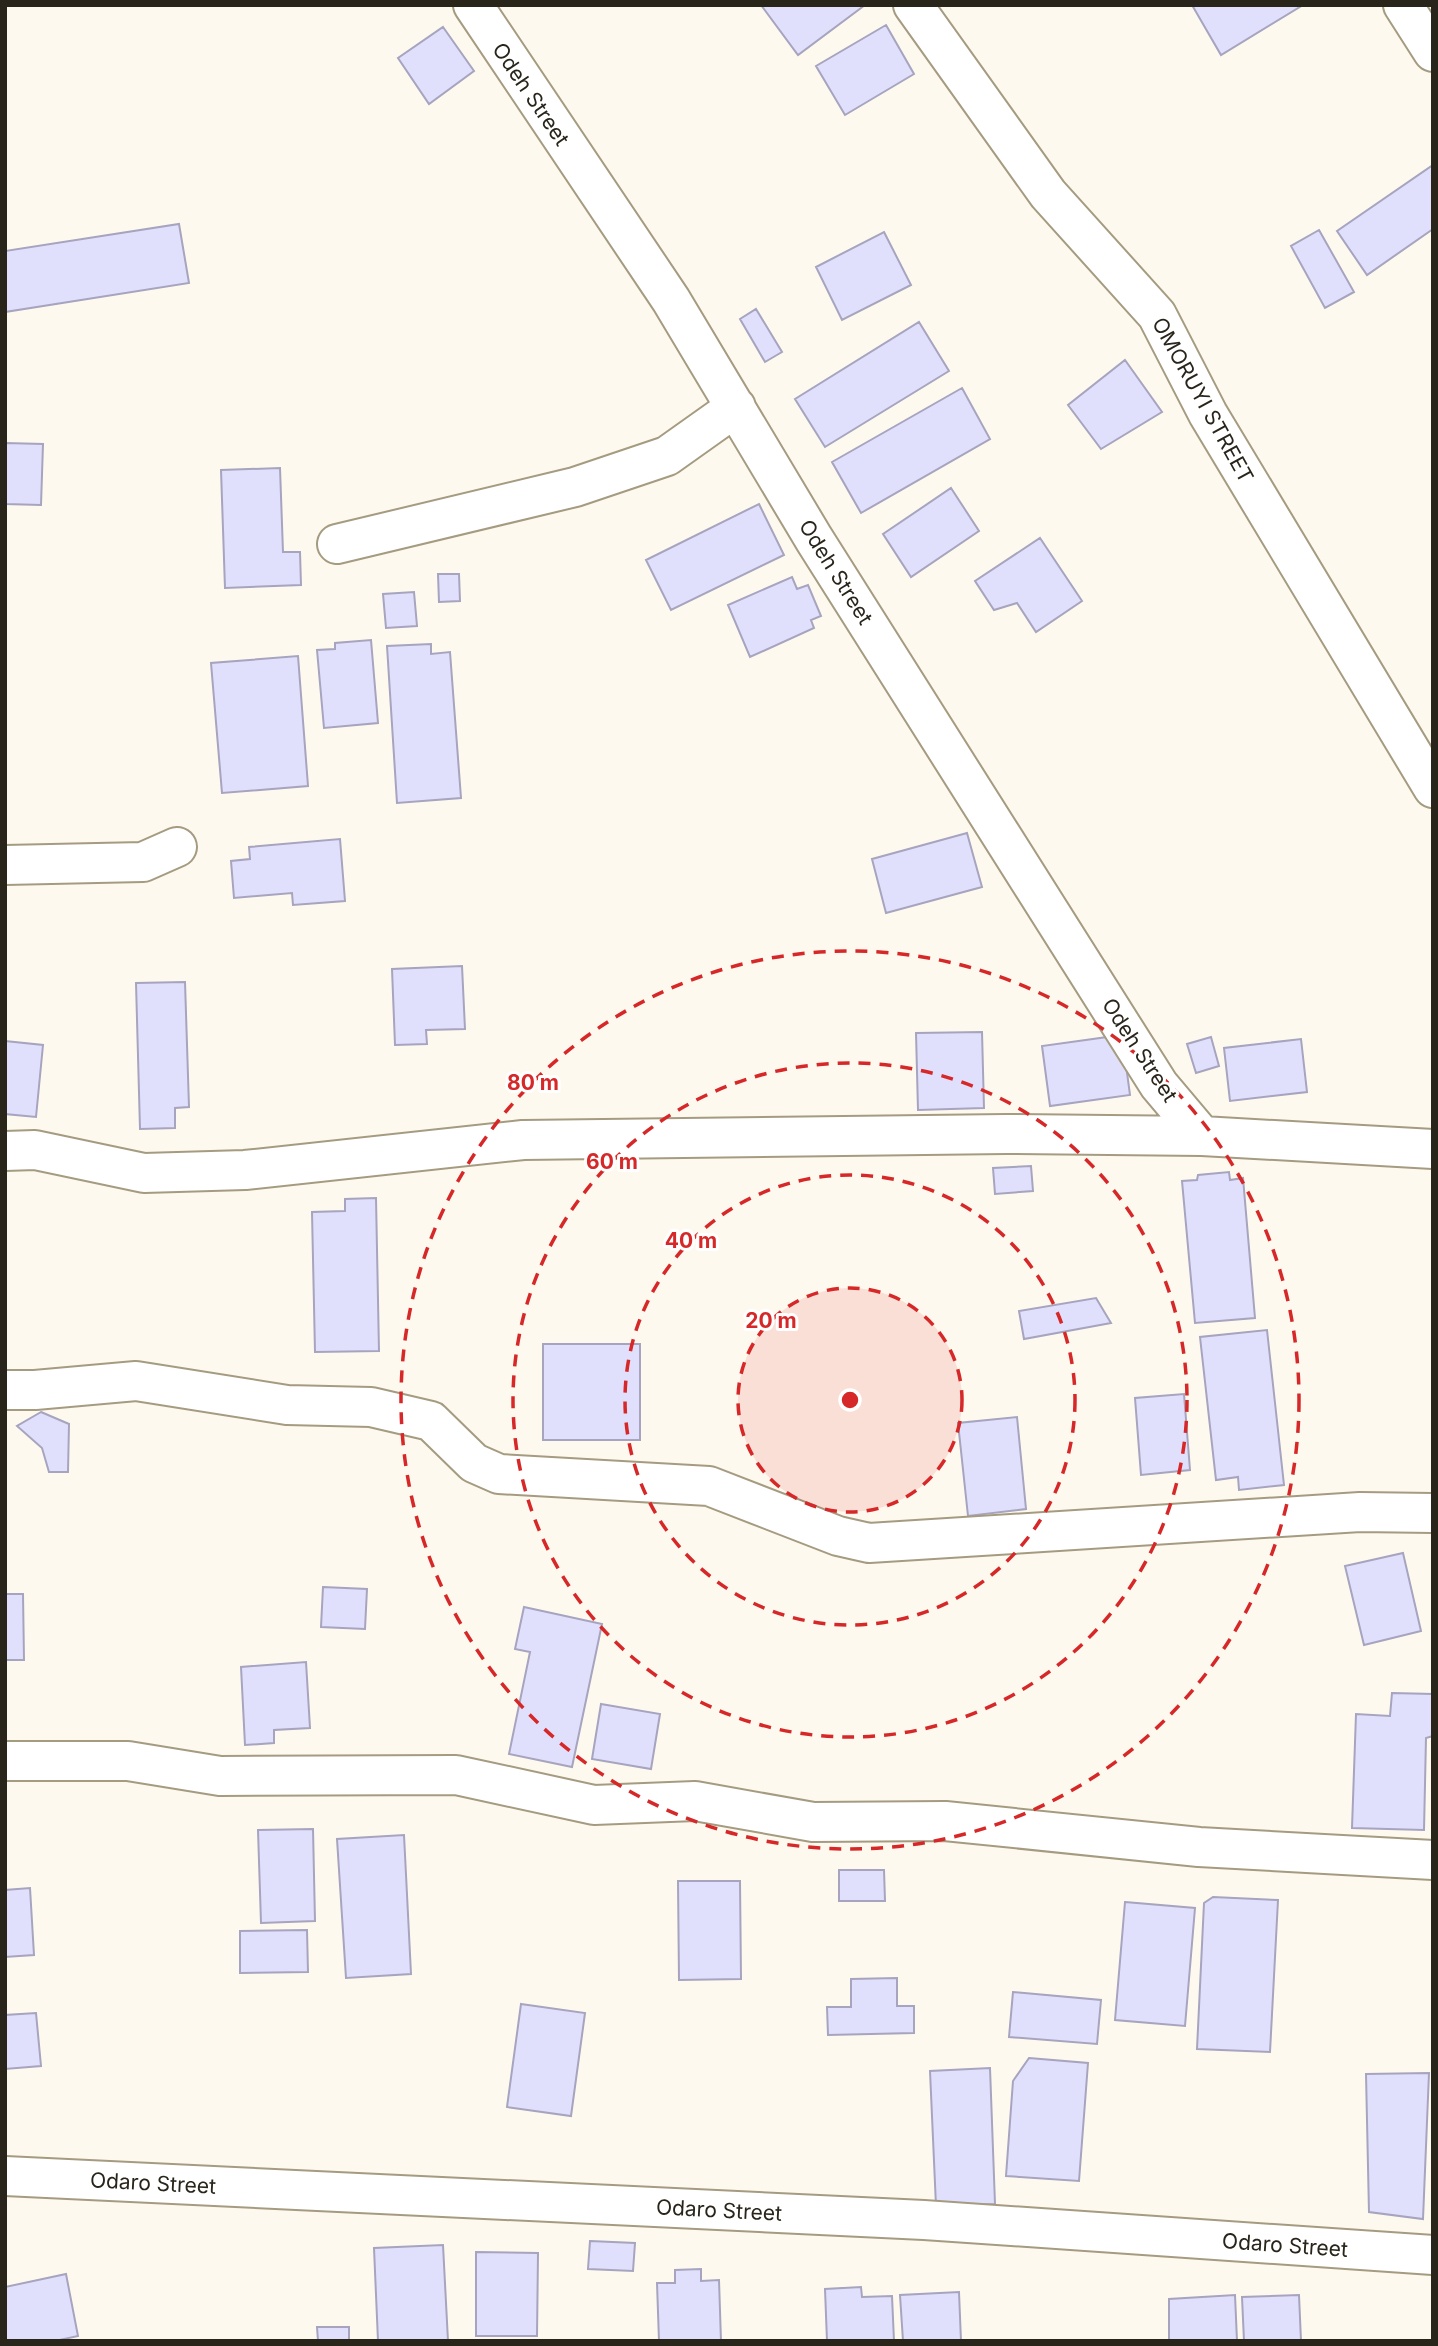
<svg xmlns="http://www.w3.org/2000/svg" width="1438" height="2346" viewBox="0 0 1438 2346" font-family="Inter,sans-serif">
<rect width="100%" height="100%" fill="#fef9ee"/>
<path fill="#e1e0fc" stroke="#a6a4bf" stroke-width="2" d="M761,5H865L798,55Z
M1192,5H1303L1221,55Z
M886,25L914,74L845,115L816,66Z
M443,27L474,71L429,104L398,58Z
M1433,165V229L1367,275L1337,231Z
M179,224L189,283L5,312V251Z
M1319,230L1354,292L1325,308L1291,246Z
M884,232L911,285L842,320L816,267Z
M756,309L782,352L765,362L740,319Z
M919,322L949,371L825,447L795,399Z
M1125,360L1162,412L1101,449L1068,405Z
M962,388L990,439L861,513L832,462Z
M5,443L43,444L41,505L5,504Z
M280,468L283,552H300L301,585L225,588L221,470Z
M951,488L979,531L911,577L883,534Z
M759,504L784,555L671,610L646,560Z
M1040,538L1082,601L1036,632L1017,603L994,610L975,581Z
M438,574H459L460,601L439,602Z
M792,577L797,589L808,585L821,616L811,620L814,628L750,657L728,605Z
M414,592L417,626L386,628L383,594Z
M371,640L378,723L324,728L317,650L335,649V643Z
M431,644V654L450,652L461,798L397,803L387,646Z
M298,656L308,786L222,793L211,663Z
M967,833L982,887L886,913L872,859Z
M340,839L345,901L293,905L292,893L234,898L231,861L250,859L249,847Z
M462,966L465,1029L426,1030L427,1044L395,1045L392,969Z
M185,982L189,1107L175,1108V1128L140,1129L136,983Z
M982,1032L984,1108L918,1110L916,1033Z
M1122,1035L1130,1095L1050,1106L1042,1046Z
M1211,1037L1219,1066L1196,1073L1187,1044Z
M1301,1039L1307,1092L1230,1101L1224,1048Z
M5,1041L43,1045L36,1117L5,1114Z
M1031,1166L1033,1191L995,1194L993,1168Z
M1229,1172L1230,1180L1243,1178L1255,1318L1195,1323L1182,1181L1197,1180L1198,1175Z
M376,1198L379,1351L315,1352L312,1212L345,1211V1199Z
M1096,1298L1111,1323L1024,1339L1019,1311Z
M1267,1330L1284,1485L1239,1490L1238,1477L1216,1480L1200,1337Z
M543,1344H640V1440H543Z
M1184,1394L1190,1470L1141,1475L1135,1398Z
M41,1412L69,1424L68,1472H49L42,1448L17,1426Z
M1017,1417L1026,1509L968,1516L958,1423Z
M1403,1553L1421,1631L1364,1645L1345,1566Z
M323,1587L367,1589L365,1629L321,1627Z
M5,1594H23L24,1660H5Z
M524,1607L602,1624L572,1767L509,1754L530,1652L515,1649Z
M306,1662L310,1728L274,1730V1743L245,1745L241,1667Z
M1392,1693L1433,1694V1736L1426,1738L1424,1830L1352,1828L1356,1714L1390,1716Z
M601,1704L660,1714L651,1769L592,1759Z
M313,1829L315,1921L261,1923L258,1830Z
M404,1835L411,1974L346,1978L337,1839Z
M839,1870H884L885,1901H839Z
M678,1881H740L741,1979L679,1980Z
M30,1888L34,1955L5,1957V1890Z
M1213,1897L1278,1900L1270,2052L1197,2049L1204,1903Z
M1125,1902L1195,1908L1185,2026L1115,2020Z
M307,1930L308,1972L240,1973V1931Z
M897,1978V2006H914V2033L828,2035L827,2007H851V1979Z
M1013,1992L1101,2000L1097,2044L1009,2037Z
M521,2004L585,2013L571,2116L507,2107Z
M36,2013L41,2066L5,2069V2015Z
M1029,2058L1088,2063L1079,2181L1006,2176L1013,2081Z
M990,2068L995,2204L936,2206L930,2071Z
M1429,2073L1423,2219L1369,2212L1366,2074Z
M590,2241L635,2243L633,2271L588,2269Z
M443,2245L448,2341H378L374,2248Z
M476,2252L538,2253L537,2336H476Z
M701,2269V2281L719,2280L721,2341H659L657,2283H675V2270Z
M66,2274L78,2336L55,2341H5V2287Z
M861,2287L862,2297L892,2296L894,2341H827L825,2289Z
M959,2292L961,2341H903L900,2295Z
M1235,2295L1237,2341H1169V2299Z
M1299,2295L1301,2341H1244L1242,2297Z
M317,2327H349V2341H318Z"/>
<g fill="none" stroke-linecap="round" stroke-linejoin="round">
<defs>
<path id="minor" d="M473,5L671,300L814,539L1159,1085L1202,1136
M913,5L1048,194L1157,315L1208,414L1433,788
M1403,5L1433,52
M337,544L575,487L667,456L736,407
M5,865L143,862L177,847
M5,1151L35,1150L144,1173L245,1170L523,1140L1006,1134L1202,1136L1433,1149
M5,1390H35L136,1381L287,1405L371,1407L431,1421L474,1463L499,1474L709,1486L838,1536L869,1543L1360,1512L1433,1513
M5,1761H128L220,1776L456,1775L594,1805L695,1801L813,1822L945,1821L1199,1847L1433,1860
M5,2176L924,2220L1433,2255"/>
</defs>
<use href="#minor" stroke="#a59b81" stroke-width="42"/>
<use href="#minor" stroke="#fff" stroke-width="38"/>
</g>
<circle cx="850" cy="1400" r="112" fill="#d62828" fill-opacity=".12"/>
<g fill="none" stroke="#d62828" stroke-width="3.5" stroke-dasharray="12 9">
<circle cx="850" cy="1400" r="112"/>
<circle cx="850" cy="1400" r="225"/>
<circle cx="850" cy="1400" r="337"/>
<circle cx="850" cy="1400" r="449"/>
</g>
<g text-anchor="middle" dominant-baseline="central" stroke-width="6" stroke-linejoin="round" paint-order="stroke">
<g font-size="21" fill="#29251b" stroke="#fff">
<text transform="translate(531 94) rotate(56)">Odeh Street</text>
<text transform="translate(1203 400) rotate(61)">OMORUYI STREET</text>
<text transform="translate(836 572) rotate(58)">Odeh Street</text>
<text transform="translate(1140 1050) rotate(57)">Odeh Street</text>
<text transform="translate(153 2183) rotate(3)">Odaro Street</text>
<text transform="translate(719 2210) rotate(3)">Odaro Street</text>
<text transform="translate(1285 2245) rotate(4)">Odaro Street</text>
</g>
</g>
<circle cx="850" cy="1400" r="10" fill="#d62828" stroke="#fff" stroke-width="3.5"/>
<g font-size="21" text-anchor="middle" font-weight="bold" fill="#d62828" stroke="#fff" stroke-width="6" stroke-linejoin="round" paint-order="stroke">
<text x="533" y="1090">80 m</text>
<text x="612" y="1169">60 m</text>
<text x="691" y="1248">40 m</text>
<text x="771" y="1328">20 m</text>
</g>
<rect width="1438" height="2346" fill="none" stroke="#29251b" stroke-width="14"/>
</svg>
